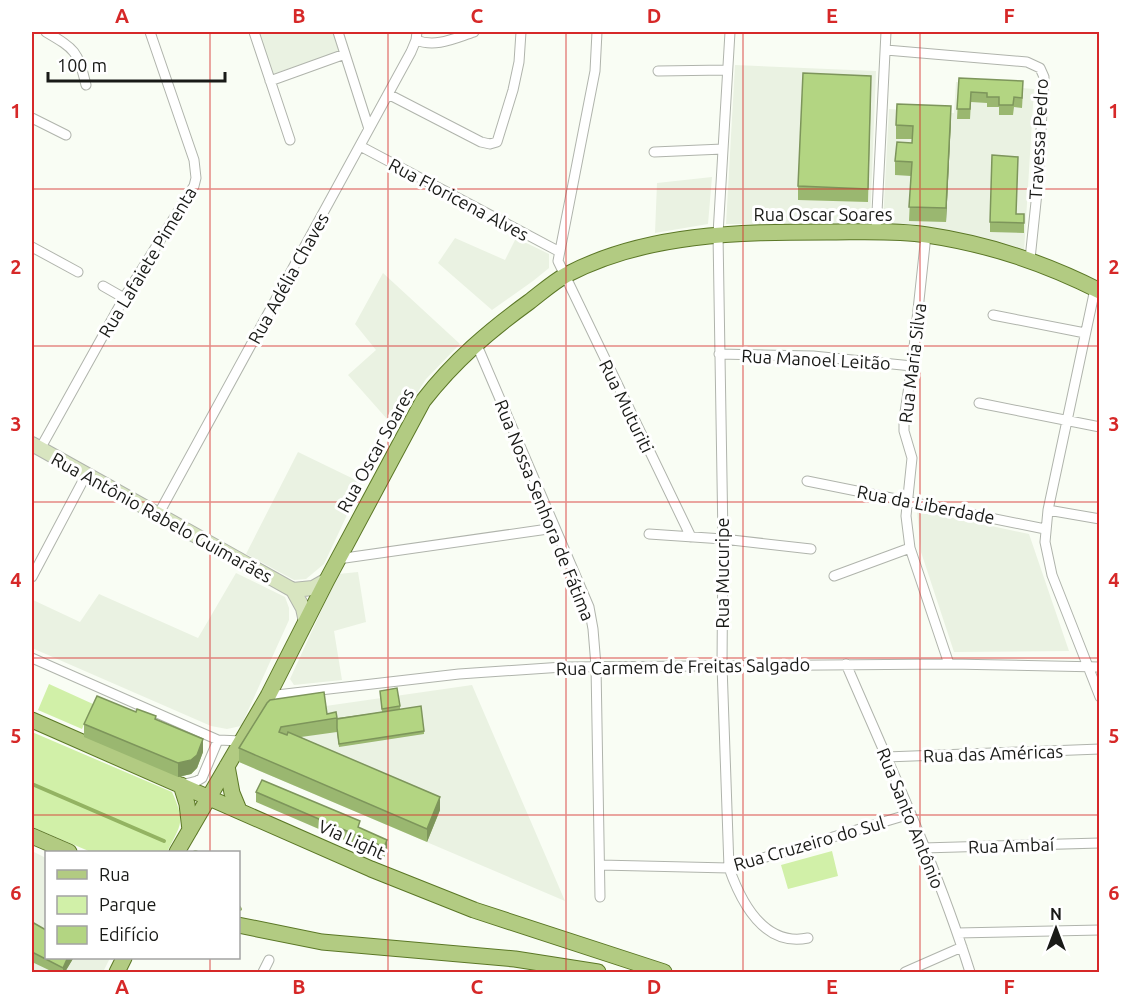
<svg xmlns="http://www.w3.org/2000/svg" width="1131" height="1004" viewBox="0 0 1131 1004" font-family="Ubuntu,sans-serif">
<rect width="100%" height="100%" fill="#f9fdf4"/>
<path fill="#eaf2e2" d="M259,32H340L346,49L273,74Z
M735,65L876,71L870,224H726Z
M956,82L1034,89L1024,252L984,239L883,222L889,109L954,113Z
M712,177L708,224L655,233L657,183Z
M455,238L505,260L516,238L549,254V268L533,281L492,310L438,263Z
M383,273L460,344L426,379L395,428L348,375L376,350L355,324Z
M298,452L362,483L324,564L306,579L294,580L246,554Z
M917,510L1029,534L1069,651L954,652L921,552Z
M358,572L366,622L334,631L342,680L294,685L290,679L338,574Z
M236,573L285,597L289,608V620L241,726L227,729L211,726L32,648V603L33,600L80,622L99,594L198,638Z
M472,685L565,901L239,762L262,722L270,714Z
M32,851L46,858V958H110L103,972H32Z"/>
<path fill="#d1f0a8" d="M49,684L93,704L82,729L38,710Z
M32,732L172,792C186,823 181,824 167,852H91L32,827Z
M832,851L838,876L788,889L781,865Z"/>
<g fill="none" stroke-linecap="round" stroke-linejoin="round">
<path stroke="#93b362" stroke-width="4" d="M32,784L164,841
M195,852H196
M238,906L240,909"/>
<defs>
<path id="street" d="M46,32C75,49 78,51 86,85
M254,32L290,140
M338,32L369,129
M597,32L595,71L558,261L691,537
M730,32L718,234L723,539L722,665L729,868C741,902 764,947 808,938
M416,40C436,48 455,38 474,32
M886,50L1027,62L1040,68L1044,77L1038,183L1030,259
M658,71L726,70
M270,81L345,54
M388,94L481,142L490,144L497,142L513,90L519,62L521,32
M32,118L66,135
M360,146L558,251
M654,152L723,149
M876,232L886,32
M926,235L912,366L904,419V431L912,458L906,516L910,548L949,664
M32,247L78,272
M103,286L124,298
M1095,289L1048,510L1045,542L1052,575L1100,697
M993,315L1085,333
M476,343L589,607L593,629L596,666L600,897
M719,354L813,356L912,366
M979,403L1100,427
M40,449L124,298L194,186L196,178L194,160L150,32
M807,481L1045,529
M1048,510L1100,519
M158,515L411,52L416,40L417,32
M649,534L723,539L811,549
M338,559L555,528
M834,576L910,548
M32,577L86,475
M32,658L218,740L242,741
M846,664C890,766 937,867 970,972
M268,696L459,674L563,667L949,664L1100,667
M886,757L1100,749
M181,785L197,781L202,778L218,740
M923,848L1100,843
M600,865L729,868L910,814
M957,933L1100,930
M263,972L269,960
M905,972L962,947"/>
<path id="secondary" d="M32,444L293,590L313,588L327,580
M293,590L303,608L306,622"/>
<path id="primary" d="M32,720L371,869L474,910L664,972
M227,766L232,793L239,810
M181,785L187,804L190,830
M32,836L69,852
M177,852L268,696L327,580L423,401C454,361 489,331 529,302C541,293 553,282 566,275C646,233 739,232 827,232C860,232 895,230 927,235C988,244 1045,263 1100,291
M238,925L322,942L515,959L598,972
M117,972L124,958"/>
</defs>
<use href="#street" stroke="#b0b4ac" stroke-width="11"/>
<use href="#secondary" stroke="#b0b4ac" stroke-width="16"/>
<use href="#primary" stroke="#5b7726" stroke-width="17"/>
<use href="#street" stroke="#fff" stroke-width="9"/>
<use href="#secondary" stroke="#d8e5c0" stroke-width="14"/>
<use href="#primary" stroke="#b2cb82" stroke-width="15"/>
</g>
<path fill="#9ab770" d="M959,78L1023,91L1022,108L1014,107L1013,115H999V107H987V103L971,102L970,119H957Z
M871,89L868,202L798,200V186Z
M951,119L946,222L909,221L911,176L895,175V161L912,143V139H896V125Z
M1016,214H1024V233L990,232V222Z
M380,691L400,706V709L424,731V734L339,747L337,732L301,737L440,810L427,842L239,762V748L267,703L327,714L337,718L382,712Z
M156,720L203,752L197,768L191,774L178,777L84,737V724Z
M256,792L360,828L387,840V851L384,857L256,802Z
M32,922L74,957L65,972H53L32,962Z"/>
<path fill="#7d955b" d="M951,106V119L946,222V208Z
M203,739V752L197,768L191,774L178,777V763Z
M440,797V810L427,842V829Z
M387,840V851L384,857V847Z
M68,957H74L65,972H63V968Z"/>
<path fill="#b3d582" stroke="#7d955b" stroke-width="1.5" d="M803,73L871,76L868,189L798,186Z
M959,78L1023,81L1022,98L1014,97L1013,105H999V97H987V93L971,92L970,109H957Z
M897,104L951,106L946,208L909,207L912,162L895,161L897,142L912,143L913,126L896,125Z
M992,155L1018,157L1016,214H1024V223L990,222Z
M397,688L400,706L382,709L380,691Z
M324,692L327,714L336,712L337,718L281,727L279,732L287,735L288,732L440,797L427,829L239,748L267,703L270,700Z
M97,696L136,712L137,709L156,716L155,719L203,739L197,755L191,760L178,763L84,724Z
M421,706L424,731L339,744L337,728V719Z
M262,780L360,821L358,827L387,840L384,847L256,792Z
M32,922L46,930V957H68L63,968L32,952Z"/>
<path fill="none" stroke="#d62828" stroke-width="1.5" stroke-opacity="0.55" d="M210,32V852M388,32V972M566,32V972M743,32V972M920,32V972M32,189H1100M32,346H1100M32,502H1100M32,658H1100M32,815H1100M210,958V972"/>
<g text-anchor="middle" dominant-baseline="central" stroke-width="6" stroke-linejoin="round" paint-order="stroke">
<g font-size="18" fill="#191a17" stroke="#fff">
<text transform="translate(1038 139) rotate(-87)">Travessa Pedro</text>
<text transform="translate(459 199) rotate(28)">Rua Floricena Alves</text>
<text x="823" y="214">Rua Oscar Soares</text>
<text transform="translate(147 262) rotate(-59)">Rua Lafaiete Pimenta</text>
<text transform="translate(288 278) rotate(-61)">Rua Adélia Chaves</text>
<text transform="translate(816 359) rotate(3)">Rua Manoel Leitão</text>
<text transform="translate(912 363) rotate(-83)">Rua Maria Silva</text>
<text transform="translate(627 406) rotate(64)">Rua Muturiti</text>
<text transform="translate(375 450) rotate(-61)">Rua Oscar Soares</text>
<text transform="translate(926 504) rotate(11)">Rua da Liberdade</text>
<text transform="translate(545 510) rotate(68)">Rua Nossa Senhora de Fátima</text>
<text transform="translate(162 517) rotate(29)">Rua Antônio Rabelo Guimarães</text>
<text transform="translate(722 573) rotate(-90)">Rua Mucuripe</text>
<text transform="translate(683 666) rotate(-1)">Rua Carmem de Freitas Salgado</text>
<text transform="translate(993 753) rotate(-2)">Rua das Américas</text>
<text transform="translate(911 818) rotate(68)">Rua Santo Antônio</text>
<text transform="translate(352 839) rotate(24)">Via Light</text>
<text transform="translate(809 843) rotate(-16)">Rua Cruzeiro do Sul</text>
<text transform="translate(1011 845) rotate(-2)">Rua Ambaí</text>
</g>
</g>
<rect width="1131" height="1004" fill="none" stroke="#ffffff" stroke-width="66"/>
<rect x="45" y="851" width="195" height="108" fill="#ffffff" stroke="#a3a3a2" stroke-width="1.5"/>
<rect x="57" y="870" width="30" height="9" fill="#b2cb82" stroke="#a3a3a2" stroke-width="1.5"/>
<text x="99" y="881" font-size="18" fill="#191a17">Rua</text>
<rect x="57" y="896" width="30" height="18" fill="#d1f0a8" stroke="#a3a3a2" stroke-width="1.5"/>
<text x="99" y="911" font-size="18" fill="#191a17">Parque</text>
<rect x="57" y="926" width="30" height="18" fill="#b3d582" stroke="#a3a3a2" stroke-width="1.5"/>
<text x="99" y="941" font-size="18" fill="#191a17">Edifício</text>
<g transform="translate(1056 929)" stroke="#ffffff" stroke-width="4.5" paint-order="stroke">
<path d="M0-4.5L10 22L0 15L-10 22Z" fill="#191a17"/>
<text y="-9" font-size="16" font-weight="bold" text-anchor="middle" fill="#191a17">N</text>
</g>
<path d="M48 72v9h177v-9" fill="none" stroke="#191a17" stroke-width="3"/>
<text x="57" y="72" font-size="18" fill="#191a17" stroke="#ffffff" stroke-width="4.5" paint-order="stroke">100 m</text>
<rect x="33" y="33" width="1065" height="938" fill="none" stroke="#d62828" stroke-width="2"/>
<g font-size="20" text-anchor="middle" font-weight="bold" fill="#d62828">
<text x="122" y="23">A</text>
<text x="299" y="23">B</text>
<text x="477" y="23">C</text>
<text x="654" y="23">D</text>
<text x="832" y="23">E</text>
<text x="1009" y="23">F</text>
<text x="16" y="118">1</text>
<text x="1114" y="118">1</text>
<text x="16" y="274">2</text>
<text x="1114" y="274">2</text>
<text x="16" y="431">3</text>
<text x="1114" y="431">3</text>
<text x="16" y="587">4</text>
<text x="1114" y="587">4</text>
<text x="16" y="743">5</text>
<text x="1114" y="743">5</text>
<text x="16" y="900">6</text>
<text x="1114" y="900">6</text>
<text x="122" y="994">A</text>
<text x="299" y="994">B</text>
<text x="477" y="994">C</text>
<text x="654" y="994">D</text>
<text x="832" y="994">E</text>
<text x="1009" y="994">F</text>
</g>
</svg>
